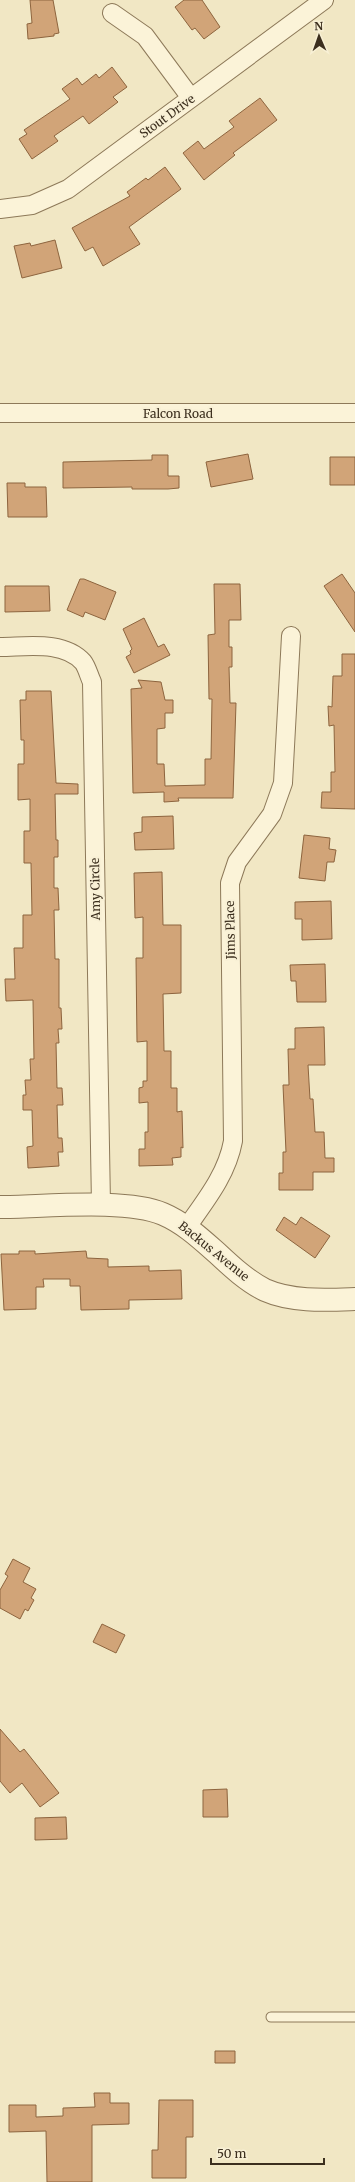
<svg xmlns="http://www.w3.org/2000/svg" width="355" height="2182" viewBox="0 0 355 2182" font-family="Merriweather,serif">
<rect width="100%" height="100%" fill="#f1e7c4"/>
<path fill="#d1a478" stroke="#8d643e" d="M30,0H53L59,33L54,34V36L28,39L27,24L32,23Z
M184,0H202L220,27L204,39L195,28L192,30L175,7Z
M112,67L127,87L113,97L118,102L89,124L83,116L54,136L58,141L32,159L19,139L27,134L24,130L70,99L62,89L77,78L82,85L96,74L99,78Z
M260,98L277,120L233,153L235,155L204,180L183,153L198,141L204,149L234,127L229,121Z
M165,167L181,189L129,227L140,244L103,266L93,247L85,251L72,228L130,196L127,192L146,178L148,180Z
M55,240L62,268L22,278L14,246L30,243L31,246Z
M248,454L253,479L211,487L206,462Z
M152,455H168V476H179V488L168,489H132V487L63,488V462L152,460Z
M330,457H355V485H330Z
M7,483H25V487H46L47,517H8Z
M342,574L355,593V632L324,586Z
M80,579H84L116,592L105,620L85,612L83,617L67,610Z
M214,584H240L241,620H229V647H232V667H229L230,703H236L233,798H178L179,801L164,802V792L133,793L131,689L142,688L138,680L161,682L165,700H173V713H165V728L157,729V764H164L165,786L205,785V759H211L212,699H209L208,635L215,634Z
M5,586H49L50,611L5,612Z
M144,618L158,647L164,644L170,655L134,673L126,657L131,654L130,651L132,649L123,629Z
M342,654H355V809L321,808L322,792H331V772H335L334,725L329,726L328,706L332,707L333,676H342Z
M26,691H51L56,783L78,784V794H55L56,840H58V857H54V888H58L59,910H54L55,959H59V1008H61L62,1029H58L59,1043H56L57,1088H62L63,1105H57L58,1138H62L63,1152H58L59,1166L28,1168L27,1147L33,1146L32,1110H23V1095H26L25,1080H31L30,1059H34L33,1000L6,1001L5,979H15L14,948H23V915H32L31,863H24V831H30V799L18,800V764H24V740H21L20,700H26Z
M173,816L174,849L135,850L134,833L142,832V817Z
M304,835L330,838L329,849L336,850L334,862H327L325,881L299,878Z
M162,872L163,925H181V993L163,994L164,1051H171V1088H177V1112L182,1111L183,1148L181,1147V1157L172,1158L173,1165L139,1166V1149H145V1132H148V1102L139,1103V1088L143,1087V1081H147V1041L137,1042L136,958H143V917L135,918L134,873Z
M331,901L332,939L302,940V919H295V902Z
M325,964L326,1002H297L296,981H291L290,965Z
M324,1027L325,1065H308L310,1099H313L315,1132H324L325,1158H334V1172H313V1190H279V1173H283V1152H286L283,1085H289L288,1049H295V1028Z
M284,1217L296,1225L301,1217L330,1236L315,1258L276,1230Z
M19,1251H35V1254L86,1251L87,1258L108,1259V1267L149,1266V1271L181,1270L182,1299L129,1300V1309L81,1310L80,1286H70V1279H43L44,1287H36V1309L4,1310L1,1254H19Z
M13,1559L30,1568L23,1582L36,1589L31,1598L34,1600L28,1611L25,1609L20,1619L0,1608V1590L8,1576L5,1574Z
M102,1624L125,1635L116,1653L93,1642Z
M0,1729L20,1752L24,1749L59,1793L40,1807L22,1783L10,1793L0,1781Z
M227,1789L228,1817H203V1790Z
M66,1817L67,1839L35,1840V1818Z
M215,2051H235V2063H215Z
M94,2093H110V2103H129V2124L92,2125V2182H47L46,2131L9,2132V2105H36V2117L63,2116V2108L95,2107Z
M159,2100H193V2137H186V2178H152V2150H158Z"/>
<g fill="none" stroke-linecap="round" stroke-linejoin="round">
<defs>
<path id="service" d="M271,2017H355"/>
<path id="minor" d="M112,13L145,36L191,98
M0,209L32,205L68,189L324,0
M0,413H355
M0,647C26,647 63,640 83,662C87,667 89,676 92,682L101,1205
M187,1227C206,1200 227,1174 233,1141L230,883L237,862L272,814L283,783L291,636"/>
<path id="tertiary" d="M0,1207C42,1207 126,1198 163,1214C184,1223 200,1238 217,1253C232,1267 247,1281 265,1290C292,1302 326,1300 355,1299"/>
</defs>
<use href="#service" stroke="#8d7959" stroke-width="11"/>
<use href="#minor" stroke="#8d7959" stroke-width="20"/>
<use href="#tertiary" stroke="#8d7959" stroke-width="24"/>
<use href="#service" stroke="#fbf3d8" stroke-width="9"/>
<use href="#minor" stroke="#fbf3d8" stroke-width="18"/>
<use href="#tertiary" stroke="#fbf3d8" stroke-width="22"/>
</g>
<g text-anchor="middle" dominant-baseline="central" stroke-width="4" stroke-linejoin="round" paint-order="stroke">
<g font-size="12" fill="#3c2f1e" stroke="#f8f0d5">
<text transform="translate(167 116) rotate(-36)">Stout Drive</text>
<text x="178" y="413">Falcon Road</text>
<text transform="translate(95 889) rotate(-91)">Amy Circle</text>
<text transform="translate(230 930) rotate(-91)">Jims Place</text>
<text transform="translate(214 1251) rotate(39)">Backus Avenue</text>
</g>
</g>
<g transform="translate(319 36) rotate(358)" stroke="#f8f0d5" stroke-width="3" paint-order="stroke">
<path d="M0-3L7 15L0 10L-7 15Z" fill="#3c2f1e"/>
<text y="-6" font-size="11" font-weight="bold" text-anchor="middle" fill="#3c2f1e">N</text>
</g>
<path d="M211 2158v6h113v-6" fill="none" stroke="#3c2f1e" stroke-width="2"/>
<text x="217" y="2158" font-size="12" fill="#3c2f1e" stroke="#f8f0d5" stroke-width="3" paint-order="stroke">50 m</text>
</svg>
